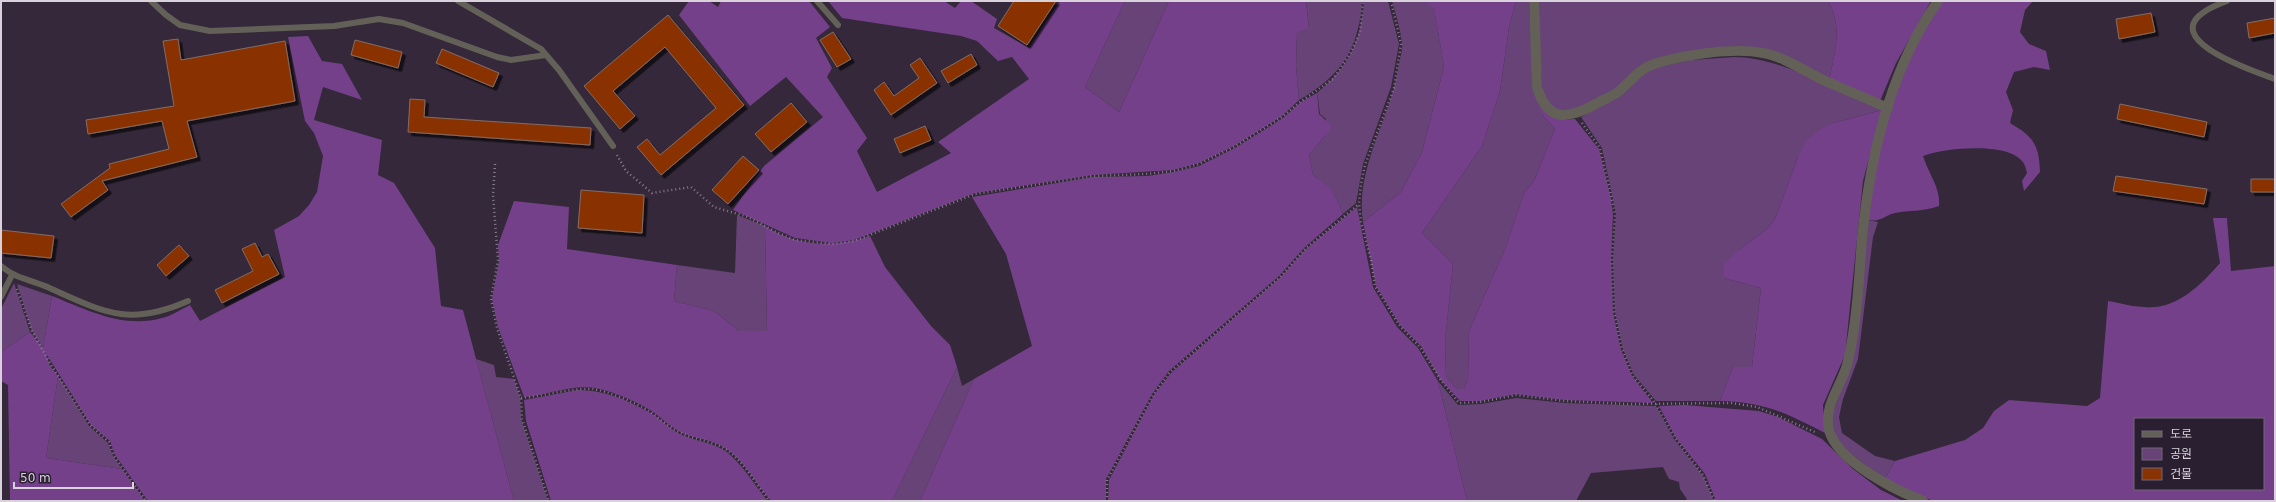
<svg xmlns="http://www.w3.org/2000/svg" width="2276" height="502" viewBox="0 0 2276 502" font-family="'DejaVu Sans','Noto Sans KR',sans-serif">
<defs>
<filter id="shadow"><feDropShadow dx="3.5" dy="3.5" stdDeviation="0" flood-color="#0009"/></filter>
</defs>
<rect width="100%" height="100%" fill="#34283a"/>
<path fill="#674377" d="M1125,1H1169L1119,112L1085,87Z
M1306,1H1362C1359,49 1341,76 1299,100L1296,67L1297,31L1309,27Z
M1364,1H1388L1399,44L1391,87L1363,164L1356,203L1343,214C1336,194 1329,188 1313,175L1309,155L1325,136L1326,119L1320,114L1317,93C1349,67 1361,41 1364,1Z
M1392,1H1423L1434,7L1444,67L1422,152L1401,192L1363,222C1355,168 1389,122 1398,70C1399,61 1403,51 1402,43C1400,29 1396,14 1392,1Z
M1516,1H1529L1533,84L1544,117L1555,129L1534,181L1524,193L1505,249L1469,331L1468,379L1464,389H1457L1446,376L1445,341L1453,264L1422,233L1482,146L1500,91L1509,27Z
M1536,1H1828C1843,25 1835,53 1829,80L1764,50L1652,62L1619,88L1583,109L1556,111L1543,99Z
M1734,57C1780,57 1839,91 1882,110L1834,123L1798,157L1775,219L1767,229L1740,249L1724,278L1761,288L1752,367H1733L1720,401H1656L1634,375L1623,349L1615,312L1613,261L1616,214L1613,199L1602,148L1581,117L1618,97L1643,74L1653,68L1691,60Z
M737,215L765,226L767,331H739L714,311L674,301L677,265L735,273Z
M1868,220L1878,222L1873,237L1858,359L1843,399L1839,417L1842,433L1875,456L1895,461L1884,480L1845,449L1836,437L1831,418L1843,385Z
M14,283L30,332L1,352V309Z
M17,284L52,296L43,348L32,331Z
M476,359L494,365L496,377L514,379L520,398L521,419L548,501H514Z
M957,367L962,386L974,379L920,501H892Z
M58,376L89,426L108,443L113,456L122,469L46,458Z
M1438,381L1458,405L1481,404L1516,398L1565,403L1656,406L1674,439L1703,476L1714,501H1685L1687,499L1680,489L1679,482L1669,479L1663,467L1591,473L1576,501H1467Z"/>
<path fill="#74408a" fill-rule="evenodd" d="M689,1H709L718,7L721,1H809L830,27L816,38L832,68L827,77L867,138L857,151L877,192L951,153L938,142L1029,79L1012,57L998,61L977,41L961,36L842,18L828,1H944L955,8L961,1H971L997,19L994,28L1029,48L1060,1H1125L1085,87L1119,112L1169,1H1306L1309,28L1297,32L1296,67L1299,100L1282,116L1234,146L1199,163L1173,170L1093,175L975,193L854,240L832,243L795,238L733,210L764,166L823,117L786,77L750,106L679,15Z
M1423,1H1516L1509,27L1500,91L1482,146L1422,233L1453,264L1445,341L1446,376L1457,389H1464L1468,379L1469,331L1505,249L1524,193L1534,181L1555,129L1544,117L1537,102C1546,116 1559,121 1575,119L1599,149L1611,199L1613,214L1611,261L1613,313L1621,350L1632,376L1653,403L1565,400L1516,394L1480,401H1460L1440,379L1421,346L1400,325L1376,286L1363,222L1401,192L1422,152L1444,67L1434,8Z
M1828,1H1931L1896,63L1880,101L1829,80C1835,53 1843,25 1828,1Z
M1942,1H2033L2025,10L2020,32L2029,44L2046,51L2050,70L2034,67L2014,72L2006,92L2013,110L2010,123C2034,137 2039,145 2040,172L2024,191L2022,181L2027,173C2026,169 2025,164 2022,161C2006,142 1944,148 1923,156C1928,173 1941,188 1939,206C1921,212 1911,210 1895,213C1883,216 1882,222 1868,220C1877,144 1898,65 1942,1Z
M308,36L322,61L342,64L362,100L323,87L314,120L382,140L378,175L394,183L435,248L441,306L463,310L514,501H148L115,455L110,441L91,425L45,352L50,366L58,376L46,458L122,469L145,501H10L8,385L1,381V352L30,332L43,348L52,296C87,310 124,329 162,318C172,316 181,309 190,305L200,321L285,277L274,230L299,216L309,205L317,192L323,156L314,133L305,121L288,37Z
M1317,93L1319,114L1331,125L1330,130L1309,155L1313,175L1330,188L1339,204L1343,214L1304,248L1279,276L1169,371L1152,394L1106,479V501H920L974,379L1032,346L1006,254L972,197L1093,177L1147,176L1174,172L1199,166L1235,148L1283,118L1301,102Z
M1882,110L1863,181L1845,355L1823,405L1825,433C1785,413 1766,402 1720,401L1733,367H1752L1761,288L1724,278V264L1740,249L1767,229L1775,219L1798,157L1807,140L1821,129L1834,123Z
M514,201L569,207L567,249L677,265L674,301L714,311L739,331H767L765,226C796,247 835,248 870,236L885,267L931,326L950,345L957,367L892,501H771C757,485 746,463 728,450C715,440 697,439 682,433C670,427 661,417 650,410C638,402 611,391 596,388C573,384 547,395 524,397L498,327L492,299L499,261L498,245Z
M1357,207L1373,287L1397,327L1418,348L1438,381L1467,501H1108L1109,480L1154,395L1171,373L1281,277L1305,250Z
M2213,218H2227L2231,271L2275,266V501H1933L1884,480L1895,461L1965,440L1983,428L1994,411L2009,400L2087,406L2100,398L2108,301C2120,303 2133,307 2145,307C2176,310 2201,285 2220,263ZM2135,419H2263V489H2135Z
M578,390C603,390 625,399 647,411C660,417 668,429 682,435C696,441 715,443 727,452C744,466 754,485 768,501H551L526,421L524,400Z
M1685,405L1759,411L1778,417L1822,439L1853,469L1881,490L1903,501H1716L1705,474L1676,438L1659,406Z"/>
<path fill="#893305" stroke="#846c62" filter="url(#shadow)" d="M1014,1H1056L1027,45L998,26Z
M2151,13L2155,32L2119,39L2116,19Z
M668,15L744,105L661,175L637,147L647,139L660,155L716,108L665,47L613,91L635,116L620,129L584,86Z
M2275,18V33L2249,38L2247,23Z
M833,32L851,59L837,67L820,40Z
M178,39L181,60L285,41L295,101L187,121L197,157L102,181L108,190L71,217L61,204L110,168L109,164L169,149L162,121L88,134L86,120L174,106L163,41Z
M355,40L402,52L398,68L351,55Z
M442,49L499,73L493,87L436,63Z
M971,54L977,65L948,83L941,71Z
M920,58L937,83L891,115L874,90L884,82L894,96L919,78L910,65Z
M410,99L425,100L424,117L591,128L590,145L408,132Z
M791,103L807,122L771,152L755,134Z
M2120,104L2207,122L2204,137L2117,119Z
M925,126L931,140L900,153L894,139Z
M743,156L759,170L728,204L712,190Z
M2116,176L2207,189L2204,204L2113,191Z
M2251,179H2275V192H2251Z
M581,190L644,195L642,233L578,228Z
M1,230L54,236L51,258L1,253Z
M255,243L262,257L268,254L279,274L222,303L215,290L253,271L242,249Z
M179,245L189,256L166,276L157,265Z"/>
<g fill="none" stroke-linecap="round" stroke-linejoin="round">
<path stroke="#867d8b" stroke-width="2.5" stroke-dasharray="1 3" stroke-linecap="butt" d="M1391,1L1401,44L1394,88L1365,165L1361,184L1359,203L1361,222L1371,260L1375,286L1399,325L1420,347L1440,379L1459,403L1480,402L1516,395L1565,401L1629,404L1732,403L1757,407L1817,433
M1582,123L1600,148L1612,199L1615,214L1612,261L1614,312L1622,349L1633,376L1656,404L1675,438L1703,475L1715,501
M617,155L626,171L652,193L691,187L714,207L748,217L776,232L795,240L832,244L854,241L975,194L1093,176L1146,174L1174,171L1199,164L1234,147L1282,117L1300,102L1333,79L1350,54L1360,33L1363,1
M495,164L493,195L498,260L491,299L497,328L521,398L522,419L549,501
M17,289L32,331L51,365L90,425L109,442L114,456L146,501
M521,398C545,396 569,388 593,389C605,390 639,404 649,411C660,418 669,428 681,433C696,440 713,441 727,450C745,463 756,485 770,501
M1107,501V480L1153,395L1170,372L1280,277L1305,249L1359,204"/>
<path stroke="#636157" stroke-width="6" d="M151,1L166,15L180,25L210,31L334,26L379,19L403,23L497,57L511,60L546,55
M458,1L541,49L559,70L613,146
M817,1L838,25
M2227,1C2219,4 2211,7 2204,12C2160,41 2257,72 2275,79
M1,266C15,278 28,279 45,286C102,311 127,328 188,301
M1,297L12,275"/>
<path stroke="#636157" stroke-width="10" d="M1534,1L1537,87C1547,121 1566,120 1594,105C1602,100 1611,97 1618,92C1630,82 1639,69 1654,64C1683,55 1733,47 1763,53C1782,56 1803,70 1821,79C1843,89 1866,98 1888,108
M1923,501C1895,490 1837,461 1829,430C1823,404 1843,385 1848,361C1857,321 1859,279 1862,238C1870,156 1890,69 1938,1"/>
</g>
<rect width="2276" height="502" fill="none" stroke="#d9d2dd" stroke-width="4"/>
<rect x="2134" y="418" width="130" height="72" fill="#2a1f30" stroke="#706775"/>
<rect x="2142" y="431" width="20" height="6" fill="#636157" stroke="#706775"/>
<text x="2170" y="438" font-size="12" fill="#d9d2dd">도로</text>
<rect x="2142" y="448" width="20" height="12" fill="#674377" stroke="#706775"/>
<text x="2170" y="458" font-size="12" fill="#d9d2dd">공원</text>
<rect x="2142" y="468" width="20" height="12" fill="#893305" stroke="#706775"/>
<text x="2170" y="478" font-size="12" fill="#d9d2dd">건물</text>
<path d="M14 482v6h119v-6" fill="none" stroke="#d9d2dd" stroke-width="2"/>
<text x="20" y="482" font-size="12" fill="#d9d2dd" stroke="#2a1f30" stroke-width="3" paint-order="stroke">50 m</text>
</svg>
